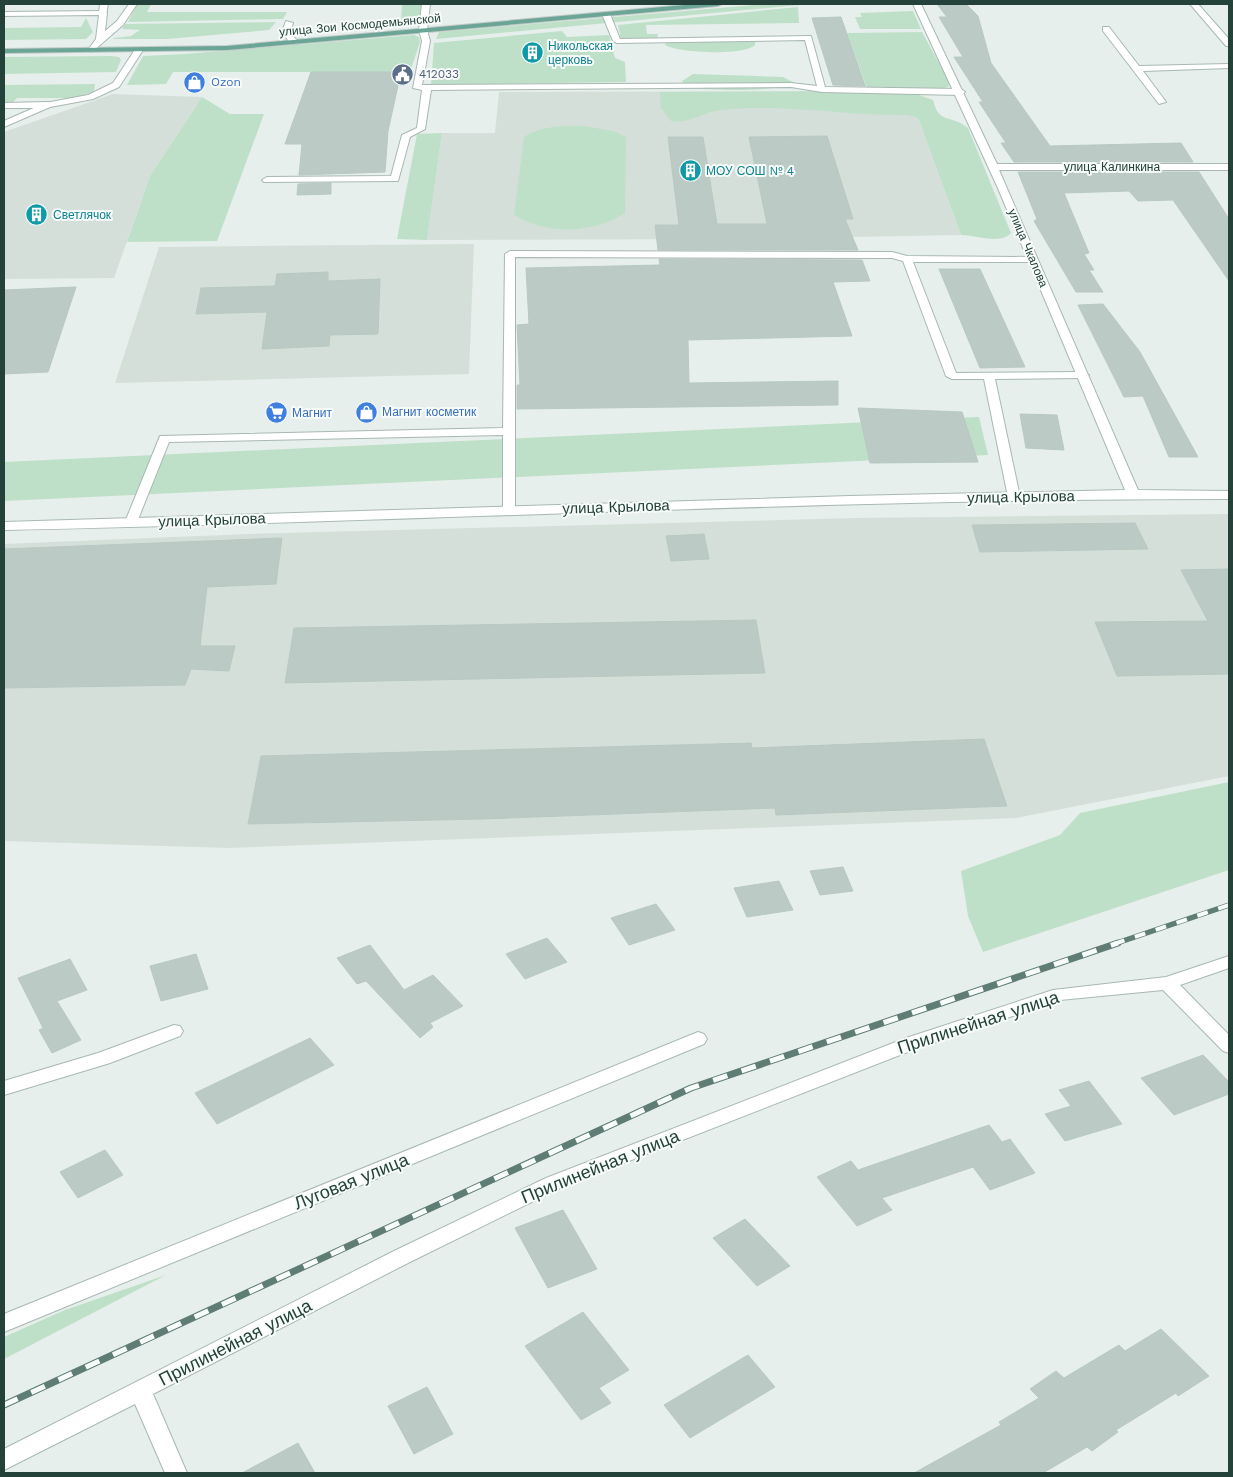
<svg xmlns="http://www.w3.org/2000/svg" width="1233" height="1477" viewBox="0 0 1233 1477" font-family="'Work Sans',sans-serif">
<rect width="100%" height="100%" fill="#e6efeb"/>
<path fill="#d4dfda" d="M908,91L961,235L727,239L427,240L442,133H495L499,92Z
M113,94L202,97L150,176L114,278L4,279V132Z
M474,244L469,374L115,383L159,247Z
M1229,514V776L1016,818L228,848L4,841V544L249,534L856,518Z"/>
<path fill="#bfe0c8" d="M137,4H151L147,12H287L283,19L128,22Z
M402,4H422C421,16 417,31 401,23Z
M767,4H810L436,39L439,32Z
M798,7L799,23L646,25L647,34H658L657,39L621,40L618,25Z
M913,11L921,29H860L855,17H862L860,13Z
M86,18L93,32L86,39L4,40V28L81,27Z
M276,22L269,30L167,39H113L114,38L131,36L140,30L122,29L125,24Z
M562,31L567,37L609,35L615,58L625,62L626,82L431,85L434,43Z
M922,32L950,83L948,87L940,89H867L847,33Z
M414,35L419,37L420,42L410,72H173L166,84L127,85L143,56L185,54Z
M681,37H729L755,42V45C744,56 678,53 665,45L666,42Z
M111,56L119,57L121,60L116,72L4,74V57Z
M693,74L783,77L795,83C767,93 717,90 687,88L682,81Z
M95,84L94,91L77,98H17L10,105H4V85Z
M908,91L933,100C939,125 951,114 968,128L1011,233C1001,245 975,235 961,235L918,118L908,115C846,116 784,103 722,110C702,112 690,124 671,121L661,108L660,92Z
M202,97L230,114H264L217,241L127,242L150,176Z
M584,126L613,131L626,137L625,213C593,234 547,235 514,215L524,137C542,125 563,126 584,126Z
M442,133L427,240L397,239L417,134Z
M979,417L988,455L4,501V462Z
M1229,782V870L983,952L968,916L961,871L1060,835L1080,813Z
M166,1275L4,1359V1337L65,1310Z"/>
<path fill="#bbcac4" stroke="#b8c9c2" d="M937,4H966L978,16L991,63L1050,146L1181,143L1193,162H1014L1001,143H1006L979,102H983L954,57H963L939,17H947Z
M841,17L865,86L833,85L812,18Z
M311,72H401L388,131L385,172L299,175L302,144H285Z
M827,136L853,219H845L858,250H658L655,225H679L668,137H703L717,224H767L749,137Z
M1018,172H1199L1229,219V281L1173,200L1138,201L1129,191L1064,193L1089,253L1084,254L1094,270H1089L1103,292H1076L1034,221L1037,219Z
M331,183V194L297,195L298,184Z
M659,259L862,260L870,281L833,282L852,336L688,340L689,383L838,381V405L517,409V385H520L517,325L529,324L526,268L660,265Z
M939,269H980L1025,367L980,368Z
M328,272V281L380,279L378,334L330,335L329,346L262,349L267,312L196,314L201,288L275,286L277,274Z
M76,287L48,372L4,374V290Z
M1103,304L1140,352L1198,457H1169L1143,396L1124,397L1078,305Z
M858,408L962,412L978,462L870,463Z
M1020,414L1057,415L1064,450L1026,448Z
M1135,523L1148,549L980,552L972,525Z
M704,534L709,559L671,561L666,536Z
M282,538L276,584L207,587L200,646H235L229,671L191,669L185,685L4,688V549Z
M1229,569V674L1117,676L1095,622L1208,621L1181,570Z
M756,620L765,673L285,683L294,628Z
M984,739L1007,806L776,815L775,808L483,819L248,824L261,756L751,743L752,748Z
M843,867L853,891L820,895L810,871Z
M779,881L793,910L747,917L734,888Z
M656,904L675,930L629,945L611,918Z
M547,938L567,962L525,979L506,954Z
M370,945L404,990L433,975L463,1006L430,1023L433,1027L420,1038L366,981L357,984L337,958Z
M196,954L208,989L161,1001L150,966Z
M70,959L87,990L57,1001L81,1040L52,1053L39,1030L43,1028L18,978Z
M310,1038L334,1065L217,1124L195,1093Z
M1203,1055L1229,1082V1094L1174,1115L1141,1078Z
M1089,1081L1122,1124L1065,1141L1045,1114L1071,1106L1059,1090Z
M989,1125L1002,1142L1010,1139L1035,1173L990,1190L973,1167L882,1198L892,1210L857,1226L817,1177L851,1161L858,1170Z
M105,1150L123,1175L78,1198L60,1172Z
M563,1210L597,1269L548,1288L515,1228Z
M745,1219L790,1266L757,1286L713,1238Z
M583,1312L629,1370L599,1388L611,1403L581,1420L525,1346Z
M1161,1329L1209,1376L1178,1396L1176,1393L1116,1430L1118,1432L1092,1451L1087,1447L1043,1473H914L1001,1425L999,1422L1039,1398L1030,1389L1056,1371L1064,1378L1119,1345L1125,1351Z
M748,1355L775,1387L690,1438L664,1405Z
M427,1387L453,1434L414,1454L388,1406Z
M298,1443L315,1473H242Z"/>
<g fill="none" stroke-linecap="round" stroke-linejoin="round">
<defs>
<path id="service" d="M129,4H137L123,25L92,52L88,50L96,39L99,15L4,16V12L103,11L107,13L105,31L117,21Z
M422,4H430L427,30L430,41L422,85L791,83L817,86L805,40L617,43L613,41L602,14L606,12L610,14L620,39L811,36L825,87L961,89L965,92L961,95L822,92L791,87L431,90L425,129L410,137L398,181L264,182L262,180L267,177L391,176L402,135L417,128L422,90L413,88L422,41L419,30Z
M286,21L293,23L290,32L298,42L297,44H291L282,32Z
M1103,27H1109L1139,66L1229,64V68L1143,71L1166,102L1159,104L1103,31Z
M4,103L48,102L52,105L48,108H4Z
M510,251L892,252L907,256L1033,257L1038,260L1037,262H913L956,373L1083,372L1089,375L1083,378L995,379L1020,497L1014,501L1008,497L984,379H952L946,376L903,261L892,258L515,257V511L513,514L509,515L503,511V435L169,442L137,522L131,526L126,525L125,522L160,436L503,428L505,254Z
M1229,956V968L1180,985L1229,1035V1053L1223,1051L1163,990L1060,1000L918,1048L560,1188L408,1263L153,1394L187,1473H165L135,1404L4,1470V1449L394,1251L546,1178L906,1038L1053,990L1166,977Z"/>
<path id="minor" d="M100,4H108L106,15L99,13Z
M913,4H921L997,164H1229V170H999L1138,490L1229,491V499C821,499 412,522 4,530V522L850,496L1125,490L997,186Z
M1190,4H1198L1229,39V46H1226Z
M136,48L143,50L119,87L93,99L50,107L4,127V121L45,103L88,95L113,83Z
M174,1025L180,1026L183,1031L180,1036L110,1063L4,1095V1081L98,1053Z
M698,1032L704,1034L707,1039L704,1044L4,1332V1314Z"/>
<path id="primary" d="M696,4H722L718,6L227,50L4,53V49L227,46Z"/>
</defs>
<use href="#service" stroke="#a8b8b2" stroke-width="2"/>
<use href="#minor" stroke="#a8b8b2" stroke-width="2"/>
<use href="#primary" stroke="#c2cac8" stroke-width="2"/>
<use href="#service" fill="#fff" fill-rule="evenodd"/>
<use href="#minor" fill="#fff" fill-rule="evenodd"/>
<use href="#primary" fill="#6aa596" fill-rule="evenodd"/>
<defs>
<path id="rail-far1" d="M1114,944L1229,905"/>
<path id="rail" d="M4,1405L691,1088L1118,943"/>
</defs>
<use href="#rail-far1" stroke="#5f7d75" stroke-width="5.5"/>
<use href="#rail" stroke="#5f7d75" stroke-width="7"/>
<use href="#rail-far1" stroke="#f7fbf9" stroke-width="4" stroke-dasharray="11" stroke-linecap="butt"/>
<use href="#rail" stroke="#f7fbf9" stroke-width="5" stroke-dasharray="15" stroke-linecap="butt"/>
</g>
<defs>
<symbol id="building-disc" viewBox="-11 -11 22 22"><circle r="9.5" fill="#0f9aa8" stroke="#f7fbf9"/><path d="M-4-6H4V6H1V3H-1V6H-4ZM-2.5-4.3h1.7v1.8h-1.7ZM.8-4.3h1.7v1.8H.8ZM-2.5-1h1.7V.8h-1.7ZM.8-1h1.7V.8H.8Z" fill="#fff"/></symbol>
<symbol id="civic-disc" viewBox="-11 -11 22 22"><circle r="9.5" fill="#5c6f8a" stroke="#f7fbf9"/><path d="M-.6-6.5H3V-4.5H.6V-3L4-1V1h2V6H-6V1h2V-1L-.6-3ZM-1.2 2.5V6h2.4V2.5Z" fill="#fff"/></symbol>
<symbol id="shop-disc" viewBox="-11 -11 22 22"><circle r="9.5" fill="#3f7fe0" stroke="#f7fbf9"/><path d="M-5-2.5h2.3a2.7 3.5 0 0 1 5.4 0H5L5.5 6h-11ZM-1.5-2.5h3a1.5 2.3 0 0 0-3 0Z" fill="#fff"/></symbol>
<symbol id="supermarket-disc" viewBox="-11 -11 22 22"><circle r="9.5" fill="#3f7fe0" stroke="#f7fbf9"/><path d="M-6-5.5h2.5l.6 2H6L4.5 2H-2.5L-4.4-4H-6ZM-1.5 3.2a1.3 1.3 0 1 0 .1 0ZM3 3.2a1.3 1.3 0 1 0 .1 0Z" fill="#fff"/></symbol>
</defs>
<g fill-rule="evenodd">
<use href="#building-disc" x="520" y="40" width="25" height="25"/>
<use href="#civic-disc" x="390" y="62" width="25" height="25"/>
<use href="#shop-disc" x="182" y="70" width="25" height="25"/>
<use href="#building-disc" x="678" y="158" width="25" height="25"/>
<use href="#building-disc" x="24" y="202" width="25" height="25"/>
<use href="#shop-disc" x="354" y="400" width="25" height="25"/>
<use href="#supermarket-disc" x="264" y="400" width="25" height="25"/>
</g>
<g text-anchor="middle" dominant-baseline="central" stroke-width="4" stroke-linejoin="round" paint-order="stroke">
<g font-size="12" fill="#24423a" stroke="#f7fbf9">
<text transform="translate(360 25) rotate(-5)">улица Зои Космодемьянской</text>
<text x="1112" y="167">улица Калинкина</text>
<text transform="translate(1028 248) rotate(67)">улица Чкалова</text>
</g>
<g font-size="12" fill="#0d838f" stroke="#f7fbf9" text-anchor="start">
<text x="548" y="46">Никольская<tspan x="548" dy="14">церковь</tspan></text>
<text x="706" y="171">МОУ СОШ № 4</text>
<text x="53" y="215">Светлячок</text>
</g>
<g font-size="12" fill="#4e5e75" stroke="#f7fbf9" text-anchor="start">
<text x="419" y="74">412033</text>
</g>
<g font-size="12" fill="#366cbe" stroke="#f7fbf9" text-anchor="start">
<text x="211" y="82">Ozon</text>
<text x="382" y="412">Магнит косметик</text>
<text x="292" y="413">Магнит</text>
</g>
<g font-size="15" fill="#24423a" stroke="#f7fbf9">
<text transform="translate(1021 497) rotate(-1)">улица Крылова</text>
<text transform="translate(616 507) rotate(-2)">улица Крылова</text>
<text transform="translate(212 520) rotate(-2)">улица Крылова</text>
</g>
<g font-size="18" fill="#24423a" stroke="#f7fbf9">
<text transform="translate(978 1022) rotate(-18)">Прилинейная улица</text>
<text transform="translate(600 1166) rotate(-22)">Прилинейная улица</text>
<text transform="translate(351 1181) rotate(-22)">Луговая улица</text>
<text transform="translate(235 1342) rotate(-27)">Прилинейная улица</text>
</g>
</g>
<rect width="1233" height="1477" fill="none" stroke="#24423a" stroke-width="10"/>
</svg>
